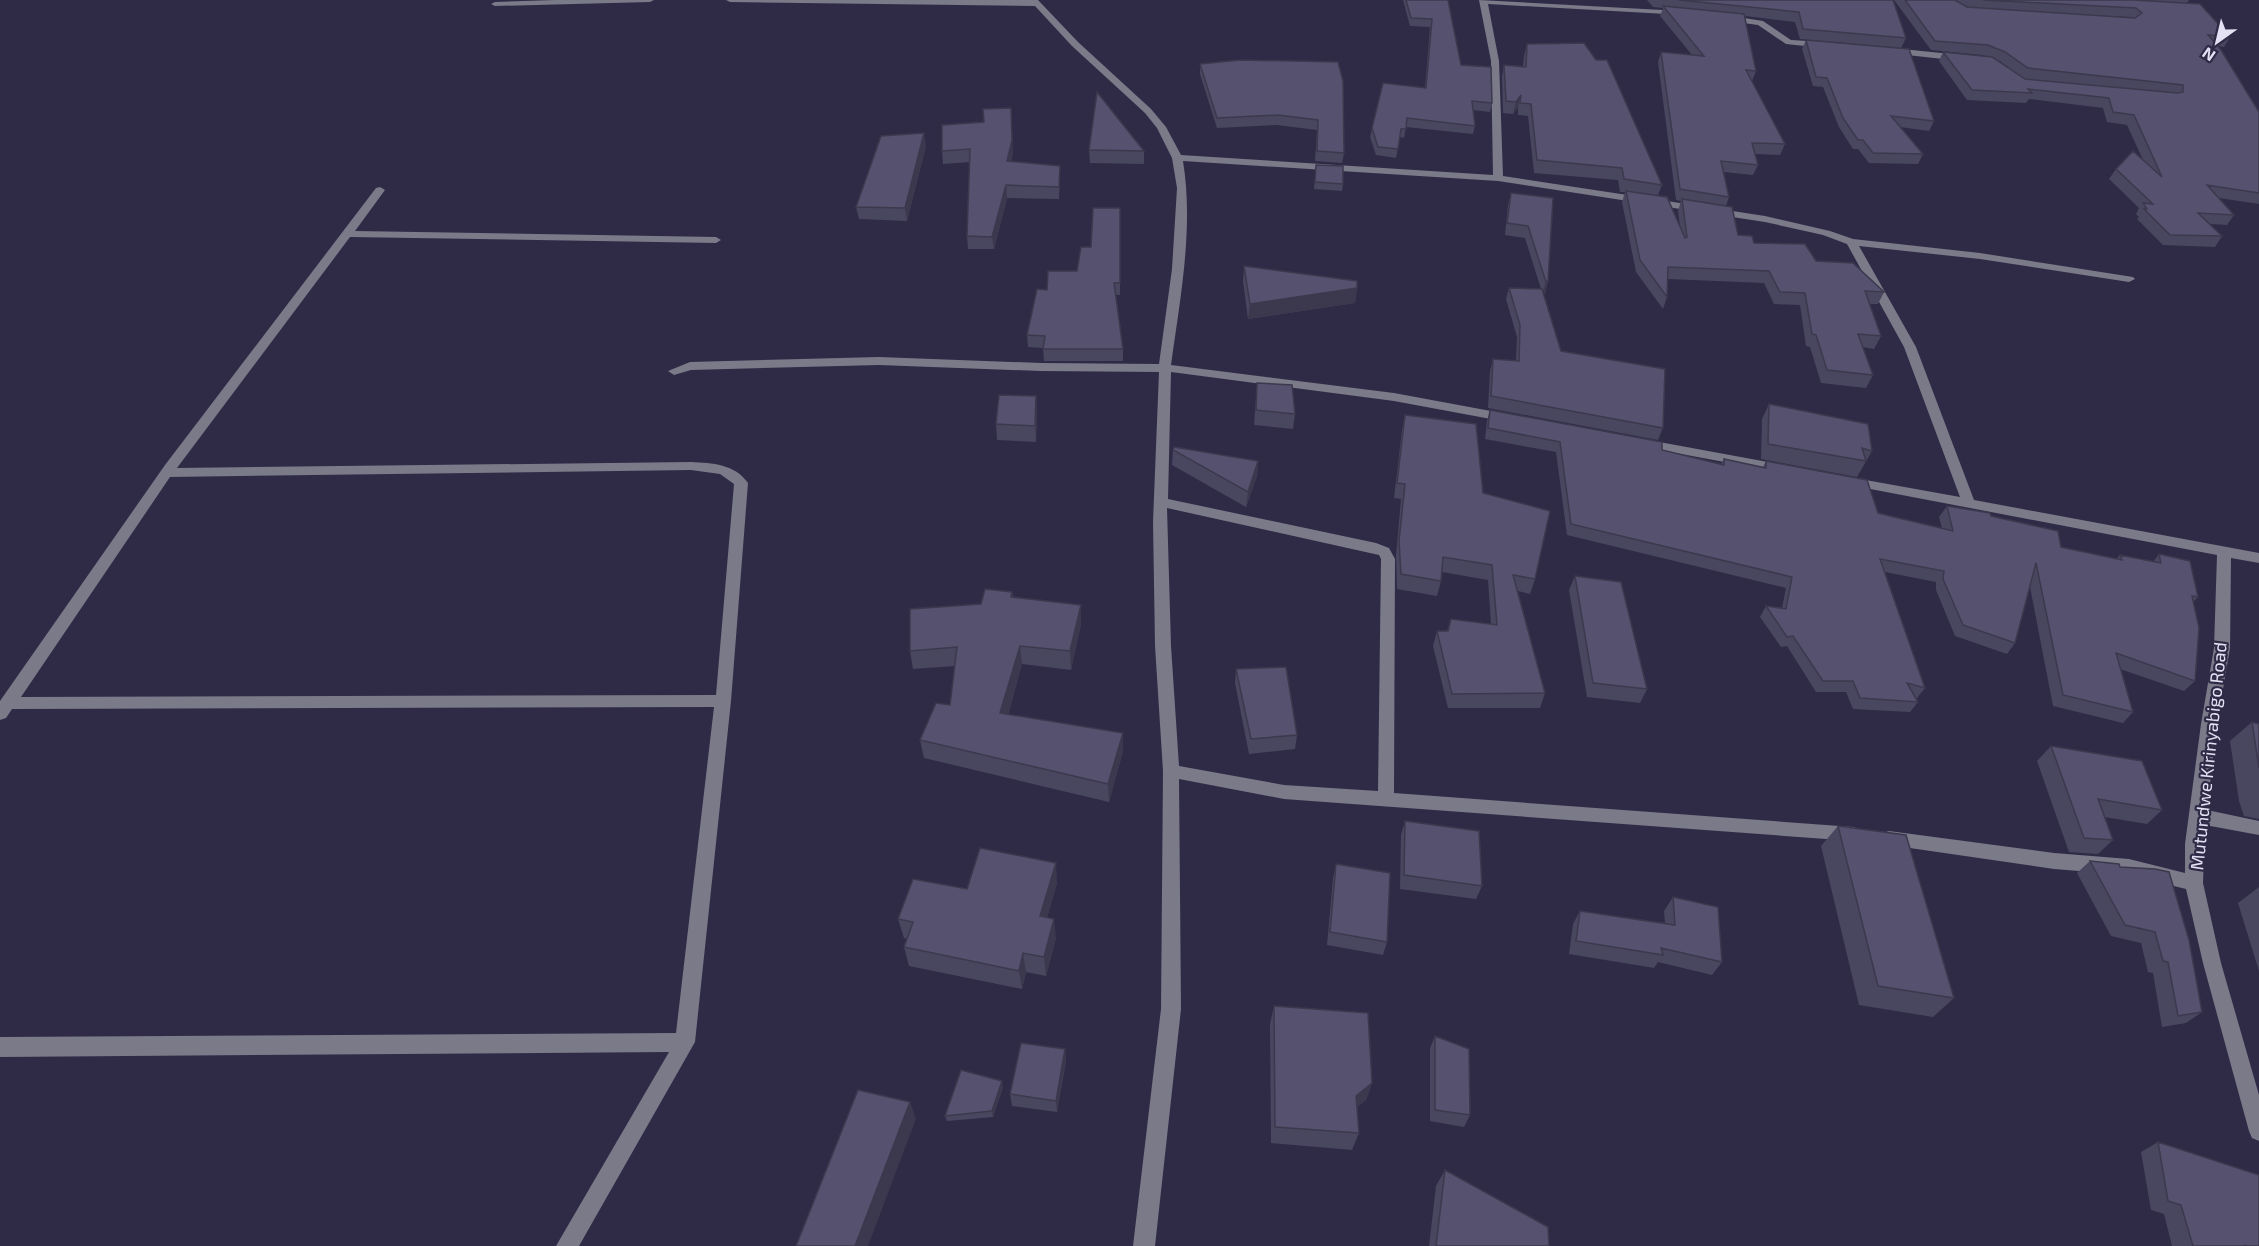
<svg xmlns="http://www.w3.org/2000/svg" width="2259" height="1246" viewBox="0 0 2259 1246" font-family="'Exo 2',sans-serif">
<rect width="100%" height="100%" fill="#2f2b47"/>
<g fill="none" stroke-linecap="round" stroke-linejoin="round">
<path fill="#7b7a89" fill-rule="evenodd" d="M555,0H654L650,2L495,6L491,4L495,2Z
M726,0H1038L1078,42L1151,109L1166,127L1181,155L1493,175L1491,61L1479,0L1681,11L1685,13L1684,15L1488,4L1499,61L1503,176L1765,216L1830,231L1853,239L1980,253L2133,277L2135,279L2129,282L1980,259L1859,246L1916,347L1974,500L2259,553V563L2231,558L2230,648L2217,724L2207,810L2259,821V835L2205,825L2203,883L2221,963L2259,1095V1141L2252,1138L2249,1131L2203,963L2186,889L2129,875L2054,869L1889,845L1883,843L1880,838L1883,833L1889,831L2054,853L2129,859L2185,873V844L2201,724L2214,648L2217,555L1844,484L1842,481L1844,478L1849,477L1960,497L1904,347L1847,244L1823,235L1765,222L1498,181L1183,161C1194,228 1180,299 1171,365L1394,393L1507,414L1513,418L1507,422L1394,401L1171,372L1168,499L1376,543L1389,548L1395,559L1394,793L1853,827L1859,829L1862,834L1859,839L1853,841L1284,799L1179,779L1181,1009L1155,1246H1133L1161,1009L1163,771L1155,646L1153,522L1159,372L1041,371L879,365L691,370L674,375L668,371L690,362L879,357L1041,363L1159,364L1172,269L1177,188L1172,158L1157,128L1145,113L1072,46L1035,6L730,2ZM1167,508L1379,555L1381,559L1378,791L1284,785L1179,766L1171,646Z
M1725,15L1763,21L1791,40L1824,42L1828,45L1824,48L1786,44L1758,25L1722,20V16Z
M1892,48L1961,55L1965,58L1961,61L1889,53V49Z
M380,187L385,190L355,231L716,237L721,240L716,243L350,237L177,468L691,462C712,463 735,464 748,483L731,701L695,1042L579,1246H556L669,1052L0,1057V1037L676,1033L714,707L12,709L6,718L0,720V701L165,465L376,188ZM691,470L720,474L734,484L716,695L21,697L170,477Z
M1643,439L1784,465L1791,469L1784,473L1638,446L1636,443Z"/>
</g>
<path fill="#49465f" fill-rule="evenodd" d="M1403,0H1448L1461,65L1492,103L1490,112L1473,110L1475,126L1473,134L1406,127L1404,138L1400,137L1396,158L1376,155L1370,137L1372,128L1425,88L1430,27L1410,26Z
M1647,0H1893L1906,38L1901,48L1800,39L1795,22L1745,16L1756,71L1752,81H1751L1785,144L1780,155L1755,154L1758,165L1753,175L1724,172L1729,197L1726,206L1738,235L1754,243L1816,261L1884,292L1878,304H1870L1881,336L1874,349L1863,347L1873,375L1866,388L1821,383L1810,347L1806,346L1800,305L1774,304L1764,283L1668,279L1667,297L1663,309L1636,272L1622,202L1625,192H1620L1618,180L1534,173L1528,116L1518,115V107L1513,114L1503,113L1502,76L1504,65L1523,66L1524,56L1527,44L1662,185L1658,195L1680,226L1678,211L1681,201L1676,200L1658,62L1661,52L1692,55L1660,16L1663,8L1653,7Z
M1894,0H2189L2187,3L2230,37L2224,47L2218,46L2259,112V204L2219,198L2234,215L2227,225L2210,224L2222,236L2215,247L2163,245L2137,219L2139,217L2136,214L2139,208L2109,179L2116,169L2143,160L2127,125L2107,122L2103,108L2029,99L2026,103L1967,100L1939,61L1943,52L1988,57L1983,55L1931,50ZM2086,15L2130,17L2131,18ZM1995,59L2000,61L2016,73Z
M1806,40L1934,121L1929,131L1900,127L1923,154L1918,164L1869,163L1858,149H1853L1839,127L1823,87L1813,86L1802,49Z
M1200,64L1343,81L1344,153L1342,163L1315,161L1317,130L1277,125L1217,128L1200,74Z
M942,125L1013,152L1011,162L1060,166V178L1059,199L1007,198L994,249H968L967,236L970,162L943,164L942,151Z
M926,146L907,221L859,219L856,207Z
M1089,150L1144,151V164L1090,163Z
M1316,165L1343,184L1342,191L1314,189Z
M1511,193L1553,198L1548,281L1545,294H1543L1561,351L1663,428L1658,440L1488,408L1490,371L1493,359L1516,361L1517,337L1506,299L1509,288L1541,289L1525,238L1505,235L1508,205Z
M1120,208V295H1116L1123,349V361H1044L1043,348L1028,347L1027,335L1047,290L1077,271L1091,247Z
M1244,266L1357,288L1355,303L1248,319L1243,281Z
M1257,383L1295,414L1293,429L1254,425Z
M1769,404L1872,451L1857,477L1761,459L1762,419Z
M1490,410L1721,464L1724,459L1763,467L1766,461L1878,513L1942,528L1939,517L1947,506L1991,516L2061,547L2116,559L2120,555L2153,562L2159,554L2198,597L2193,602L2195,681L2184,691L2120,669L2133,712L2123,723L2053,706L2030,587L2015,643L2007,654L1955,636L1936,590V582L1885,572L1925,688L1917,698H1916L1918,702L1910,712L1853,709L1846,692H1816L1787,646L1781,647L1760,617L1766,606L1782,608L1786,588L1567,535L1556,452L1485,439L1487,421Z
M1037,411L1036,442L997,440L996,424Z
M1405,415L1483,493L1535,579L1530,594L1518,591L1545,693L1540,708H1448L1433,646L1437,631H1447L1451,619L1491,624L1488,580L1442,572L1441,581L1437,596L1397,589L1396,556L1401,499L1394,498L1402,430Z
M1173,450L1258,461L1257,476L1246,507L1172,465Z
M1575,576L1647,689L1640,703L1587,697L1569,590Z
M1012,592L1013,597L1081,605V624L1071,670L1022,664L1008,715L1123,751L1109,802L924,758L920,740L950,705L955,666L913,669L910,651L981,604Z
M1236,669L1297,735L1295,749L1249,754L1235,683Z
M2252,722L2259,724V819L2244,816L2239,801L2230,741Z
M2051,746L2162,810L2147,824L2104,817L2113,840L2098,854L2069,852L2037,761Z
M1405,821L1482,886L1476,899L1400,889L1401,835Z
M1838,826L1954,998L1933,1017L1859,1005L1821,846Z
M2090,861L2120,867L2202,1012L2186,1023L2162,1027L2153,973L2148,972L2141,943L2111,936L2077,873Z
M1336,864L1387,942L1383,955L1327,945L1333,878Z
M1057,883L1047,918L1056,938L1046,976L1026,972L1022,989L909,966L904,947L907,939L904,938L898,919L967,889Z
M2259,887V971L2238,903Z
M1673,897L1722,962L1712,975L1658,962L1654,968L1569,954L1573,924L1580,911L1665,923L1664,911Z
M1274,1006L1372,1083L1366,1100L1357,1107L1359,1133L1352,1150L1271,1143L1270,1024Z
M1435,1036L1470,1115L1464,1127L1430,1121V1048Z
M1065,1049L1066,1061L1057,1112L1012,1106L1010,1094Z
M1003,1087L993,1117L947,1121L945,1116Z
M2158,1142L2259,1246H2172L2164,1214L2151,1210L2141,1152Z
M1445,1170L1549,1246H1429L1436,1186Z"/>
<path fill="#3c394e" d="M1521,95L1518,107L1513,114L1516,102Z
M1011,108L1013,152L1008,174L1007,161Z
M924,133L926,146L907,221L905,208Z
M1006,185L1007,198L994,249L992,237Z
M1548,281L1545,294H1542L1546,282Z
M1357,288L1355,303L1248,319L1250,304Z
M1036,396L1037,411L1036,442L1035,426Z
M1258,461L1257,476L1246,507L1248,492Z
M1081,605V624L1071,670L1070,651Z
M1020,646L1022,664L1003,731L1000,713Z
M1123,733V751L1109,802L1108,784Z
M1056,863L1057,883L1042,936L1040,916Z
M1054,919L1056,938L1046,976L1044,957Z
M1023,953L1026,972L1022,989L1019,971Z
M1065,1049L1066,1061L1057,1112L1056,1101Z
M1002,1081L1003,1087L993,1117L992,1111Z
M1372,1083L1366,1100L1350,1113L1356,1096Z
M910,1102L916,1119L868,1246H855Z"/>
<path fill="#55516f" stroke="#3c394e" stroke-width="1.5" d="M1406,0H1448L1461,65L1491,67L1492,103L1472,101L1475,126L1407,118L1406,129H1401L1398,149L1378,147L1372,128L1383,83L1426,88L1432,19L1411,18Z
M1679,0H1893L1906,38L1803,29L1799,12Z
M1905,0H1955L1967,7L2135,18L2142,13L2136,8L1983,0H2134L2200,4L2230,37L2208,35L2221,50L2259,112V193L2207,185L2234,215L2198,213L2222,236L2170,235L2144,209H2147L2143,203L2153,204L2116,169L2133,151L2162,177L2134,115L2113,112L2109,98L2028,89L2032,93L1972,90L1943,52L1992,57L2025,79L2178,93L2183,92V85L2028,68L2005,52L1988,45L1935,41Z
M1663,6L1744,14L1756,71L1746,70L1785,144L1752,143L1758,165L1721,161L1729,197L1680,189L1661,52L1704,56Z
M1806,40L1909,49L1934,121L1891,116L1923,154L1873,153L1863,140H1858L1843,118L1827,78L1816,77Z
M1584,43L1596,60H1607L1662,185L1624,179L1622,168L1537,160L1531,104L1520,103L1521,95L1516,102L1506,101L1504,65L1526,67L1527,44Z
M1240,60L1338,62L1343,81L1344,153L1317,151L1318,120L1278,115L1217,118L1200,64Z
M1097,92L1144,151L1089,150Z
M1011,108L1012,140L1007,161L1060,166L1059,187L1006,185L992,237L967,236L970,149L942,151V125L984,122L983,109Z
M924,133L905,208L856,207L881,136Z
M1316,165L1343,166V184L1315,182Z
M1626,191L1667,197L1685,238L1687,237L1682,199L1732,207L1738,235L1752,236L1754,243L1805,244L1816,261L1853,263L1884,292L1865,291L1881,336L1858,334L1873,375L1827,370L1816,335L1812,334L1805,293L1780,292L1769,271L1668,267L1667,297L1640,260Z
M1511,193L1553,198L1548,281L1546,282L1528,226L1507,223Z
M1093,208H1120V283H1114L1123,349H1043L1045,336L1027,335L1037,289L1047,290L1048,271H1077L1081,247H1091Z
M1244,266L1357,281V288L1250,304Z
M1509,288L1542,289L1561,351L1665,369L1663,428L1491,396L1493,359L1519,361L1520,325Z
M1257,383L1292,385L1295,414L1256,410Z
M999,395L1036,396L1035,426L996,424Z
M1769,404L1868,424L1872,451L1862,448L1866,461L1768,444Z
M1490,410L1662,442V450L1724,465V459L1766,468V461L1867,480L1878,513L1953,531L1947,506L1990,513L1991,516L2058,531L2061,547L2122,560L2120,555L2161,563L2159,554L2190,561L2198,597L2192,596L2199,628L2195,681L2116,653L2133,712L2063,695L2036,563L2015,643L1963,625L1943,579L1944,571L1880,559L1925,688L1907,683L1918,702L1860,698L1853,681H1823L1793,636L1787,637L1766,606L1786,609L1792,577L1571,524L1560,442L1488,428Z
M1405,415L1476,424L1483,493L1550,511L1535,579L1513,575L1545,693L1452,694L1437,631H1448L1451,619L1497,625L1492,565L1443,557L1441,581L1401,574L1399,541L1405,484L1397,483Z
M1174,447L1258,461L1248,492L1173,450Z
M1575,576L1621,582L1647,689L1593,683Z
M985,589L1012,592L1011,597L1081,605L1070,651L1020,646L1000,713L1123,733L1108,784L920,740L936,703L950,705L957,647L910,651V609L981,604Z
M1286,667L1297,735L1251,739L1236,669Z
M2252,722L2259,724V768Z
M2051,746L2142,761L2162,810L2098,799L2113,840L2084,838Z
M1405,821L1479,831L1482,886L1404,875Z
M1838,826L1906,835L1954,998L1878,986Z
M980,848L1056,863L1040,916L1054,919L1044,957L1023,953L1019,971L904,947L913,922L898,919L913,879L967,889Z
M2090,861L2119,864L2120,867L2155,869L2169,872L2189,940L2202,1012L2178,1016L2168,962L2163,961L2155,932L2125,925Z
M1336,864L1390,873L1387,942L1330,932Z
M1673,897L1718,907L1722,962L1661,948L1663,955L1576,941L1580,911L1675,925Z
M1274,1006L1368,1013L1372,1083L1356,1096L1359,1133L1275,1127Z
M1435,1036L1469,1049L1470,1115L1435,1110Z
M1021,1043L1065,1049L1056,1101L1010,1094Z
M961,1070L1002,1081L992,1111L945,1116Z
M858,1090L910,1102L855,1246H796Z
M2158,1142L2259,1175V1246H2247L2244,1245L2245,1246H2193L2181,1205L2168,1201Z
M1445,1170L1548,1227L1549,1246H1436Z"/>
<g text-anchor="middle" dominant-baseline="central" stroke-width="4.5" stroke-linejoin="round" paint-order="stroke">
<g font-size="18" fill="#e3e1f3" stroke="#2f2b47">
<text transform="translate(2208 756) rotate(-84)">Mutundwe Kirinyabigo Road</text>
</g>
</g>
<g transform="translate(2217 42) rotate(214)" stroke="#2f2b47" stroke-width="4.5" paint-order="stroke">
<path d="M0-4.5L10 22L0 15L-10 22Z" fill="#e3e1f3"/>
<text y="-9" font-size="16" font-weight="bold" text-anchor="middle" fill="#e3e1f3">N</text>
</g>
</svg>
